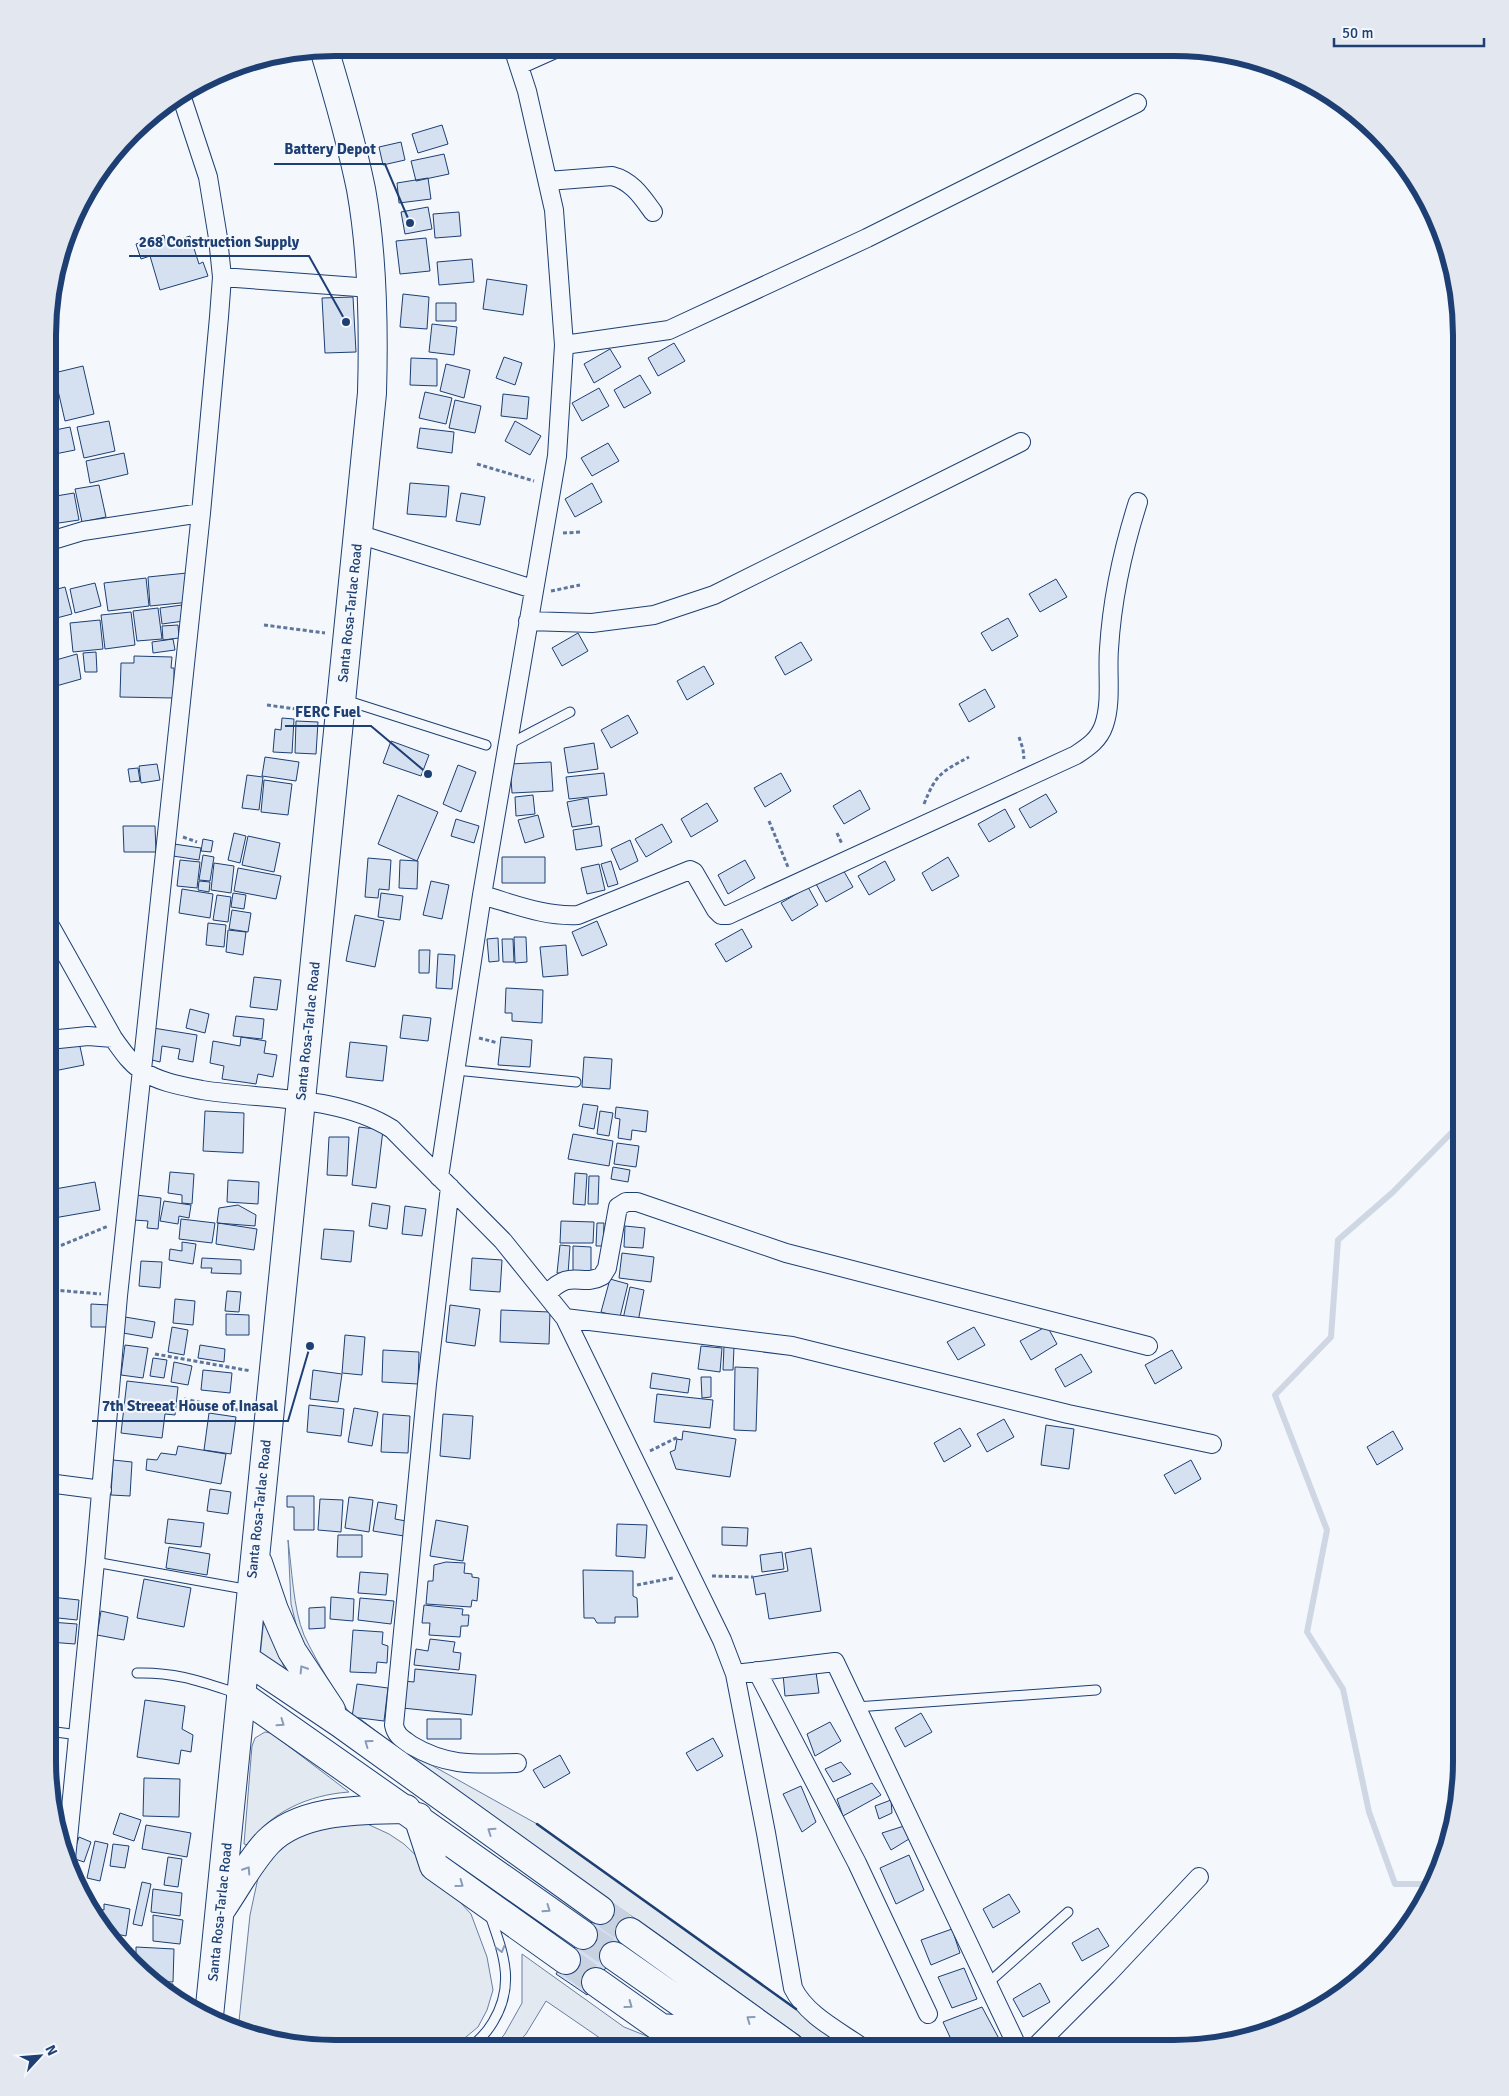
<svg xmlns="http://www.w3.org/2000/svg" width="1509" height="2096" viewBox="0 0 1509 2096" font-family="Signika,sans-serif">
<rect width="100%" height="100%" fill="#f4f7fb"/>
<path fill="#e3e9f0" stroke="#687fa3" d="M288,1540C292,1569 293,1608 304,1635C317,1663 335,1691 352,1717H358L390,1742L537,1824L851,2048L815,2047L658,1934L544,1857L351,1719L333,1696L299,1636L291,1604Z
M265,1609L286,1674L260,1657Z
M265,1732L271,1733L349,1792C309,1795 271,1811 248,1845L244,1844L252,1746L255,1738Z
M363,1822L389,1834L404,1844L427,1866L471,1914L487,1957L493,1990L487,2010L478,2027L454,2047L298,2046L238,2031L250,1915L258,1878L279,1849L318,1825Z
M522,1954L624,2027L674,2047H613L546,2001L526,2034L514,2047H492L504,2035L522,2003Z"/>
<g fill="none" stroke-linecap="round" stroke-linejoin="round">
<path stroke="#cfd7e4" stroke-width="6" d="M1431,1884H1395L1369,1812L1343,1689L1307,1632L1327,1530L1275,1395L1331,1337L1338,1240L1393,1192L1461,1123"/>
</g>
<path fill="#d5e0f0" stroke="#1d3f73" d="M442,125L448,144L418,153L412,134Z
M401,142L405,160L383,165L379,147Z
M444,154L449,174L416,181L411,161Z
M428,178L431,199L399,203L397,183Z
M428,207L432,229L405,234L401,212Z
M459,212L461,236L435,238L433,214Z
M164,235L166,244L190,236L199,264L203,262L208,276L160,290L150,256L141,259L136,244Z
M426,238L430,271L400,274L396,241Z
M472,259L474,282L439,285L437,262Z
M487,279L527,285L523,315L483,309Z
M403,294L429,297L427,329L400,327Z
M353,297L356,352L325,353L322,298Z
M436,303H456V321H436Z
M432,324L457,327L454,355L429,352Z
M674,343L685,361L658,376L648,358Z
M610,349L621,367L594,383L584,364Z
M504,357L522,363L515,385L496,378Z
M411,358L437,359V386L410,385Z
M446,364L470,370L464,398L440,391Z
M83,366L94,414L65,421L54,373Z
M640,375L651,393L624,408L614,390Z
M599,388L609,406L582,421L572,403Z
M425,392L452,398L446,424L419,418Z
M503,394L529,397L527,419L501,416Z
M455,400L481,406L475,433L449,428Z
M109,421L115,451L84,458L77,427Z
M515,421L541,436L530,455L505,441Z
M70,427L75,450L50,455V431Z
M420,428L454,432L452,453L417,448Z
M608,443L619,461L592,476L581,458Z
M124,453L128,474L90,483L86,461Z
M410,483L449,486L446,517L407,514Z
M592,483L602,502L575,517L565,499Z
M99,485L106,517L82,522L75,489Z
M74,493L79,520L52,524L50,497Z
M461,493L485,497L480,525L456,521Z
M187,573L190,602L150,606L148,577Z
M146,578L149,606L108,611L104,583Z
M1056,579L1067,597L1040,612L1029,594Z
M95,583L101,606L75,613L70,589Z
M65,587L72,614L49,620L50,591Z
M182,605L184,621L162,624L160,608Z
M158,608L162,639L137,641L133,611Z
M131,612L135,645L105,649L101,615Z
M1008,618L1018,636L992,651L981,633Z
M100,620L103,649L73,652L70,623Z
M178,625L179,638L163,640L162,626Z
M578,633L588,651L562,666L552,648Z
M173,639L175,650L153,653L152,642Z
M801,642L812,660L785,675L775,657Z
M96,652L97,672H85L83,653Z
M77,654L81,679L49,688V662Z
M134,656L172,657L171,668H174V698L120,697L121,663H134Z
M704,666L714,684L687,700L677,681Z
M985,689L995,707L969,722L959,704Z
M628,715L638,733L611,748L601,730Z
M282,718L294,719L292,753L273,752L275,729L281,730Z
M296,721L318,722L316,754L295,753Z
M391,741L429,755L421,776L383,763Z
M594,743L598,769L568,773L564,748Z
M265,757L299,762L296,781L262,776Z
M551,762L553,791L512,793L510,764Z
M157,764L160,780L141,783L139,766Z
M458,765L476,772L461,812L443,804Z
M138,768L140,781L130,782L128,769Z
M604,773L607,795L569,799L566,777Z
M781,773L791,791L765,807L754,788Z
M247,775L263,777L259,810L242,808Z
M264,780L292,784L288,815L261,812Z
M860,790L870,809L844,824L833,806Z
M1046,794L1057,812L1030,828L1019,809Z
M398,795L438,812L417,861L378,844Z
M533,795L535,814L516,816L515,797Z
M588,798L592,824L572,827L567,802Z
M707,803L718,821L691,837L681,819Z
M1005,809L1015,827L989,842L978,824Z
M538,815L544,837L525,843L518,820Z
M456,819L479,826L474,843L451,836Z
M662,824L672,842L646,857L635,839Z
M123,826H155L156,852H124Z
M599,826L602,846L576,850L573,830Z
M234,833L246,836L240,863L228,860Z
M248,836L280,843L274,872L242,865Z
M203,839L213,841L211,852L201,851Z
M630,840L638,861L620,870L611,849Z
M174,844L201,848L199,860L173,856Z
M203,855L214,857L210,881L199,880Z
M502,857H545V883H502Z
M948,857L959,876L932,891L922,873Z
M368,858L391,860L389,890L379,889L378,898L365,897Z
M180,860L200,862L197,888L177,886Z
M400,860L418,861L417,889L399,888Z
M745,860L755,878L728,894L718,875Z
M611,861L618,884L608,887L601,864Z
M885,861L895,880L869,895L858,876Z
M214,863L234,866L231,893L211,890Z
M599,864L605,890L587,894L581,868Z
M238,868L281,876L276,899L234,891Z
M842,868L853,887L826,902L816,884Z
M199,881L210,882L209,892L198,890Z
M431,881L449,885L442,919L423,915Z
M808,887L818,905L792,921L781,903Z
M182,889L213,894L210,918L179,913Z
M233,893L246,895L244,909L231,907Z
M381,893L403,896L400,920L378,917Z
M217,895L231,897L228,922L213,920Z
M232,910L251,913L248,932L229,929Z
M355,915L384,921L375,967L346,961Z
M597,921L607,945L582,956L572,932Z
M208,923L226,925L224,947L206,945Z
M742,929L752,947L726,962L715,944Z
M228,930L246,932L243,955L226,952Z
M514,937H526L527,962L515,963Z
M498,938L499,961L489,962L487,939Z
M502,939H513L514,962H503Z
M566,945L568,975L543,977L540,947Z
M419,950H430L429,973H419Z
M438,954L455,955L452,989L436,988Z
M254,977L281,980L277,1010L250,1007Z
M506,988L543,990L542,1023L512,1021V1013H505Z
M190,1009L209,1014L205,1033L186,1028Z
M403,1015L431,1018L428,1041L400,1038Z
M236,1016L264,1019L262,1039L233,1036Z
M153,1028L197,1035L193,1062L178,1059L180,1049L162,1046L160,1062L148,1059Z
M241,1037L266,1041L264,1053L277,1055L273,1077L258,1074L256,1084L222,1079L224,1066L210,1063L213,1041L240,1046Z
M501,1037L532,1040L530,1067L498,1065Z
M79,1042L84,1065L54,1071L49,1048Z
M350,1042L387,1046L383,1081L346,1077Z
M584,1057L612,1059L610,1089L582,1087Z
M583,1104L598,1106L594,1129L579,1126Z
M616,1107L648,1111L646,1132L632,1130L631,1140L618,1138L620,1119L615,1118Z
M205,1111L244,1113L243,1153L203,1151Z
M600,1111L613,1113L609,1136L597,1134Z
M359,1127L383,1130L376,1188L352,1185Z
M573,1134L613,1141L609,1166L568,1159Z
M329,1137H349L347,1176L327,1175Z
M617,1143L639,1146L636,1167L614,1164Z
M613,1167L630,1170L628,1182L611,1179Z
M170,1172L194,1174L192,1204L182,1203V1195L168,1193Z
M575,1173L587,1174L585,1205L573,1204Z
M589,1176H599L598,1204H588Z
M228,1180L259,1182L258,1204L227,1202Z
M95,1182L100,1210L54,1218L49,1190Z
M136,1195L161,1198L158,1229L147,1228L148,1221L134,1220Z
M164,1201L191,1205L189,1218L179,1216L178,1224L160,1221Z
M372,1203L390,1206L387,1229L369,1226Z
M238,1205L256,1215L255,1226L217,1223L219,1208Z
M405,1206L426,1209L422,1236L402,1234Z
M181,1219L215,1223L212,1243L179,1239Z
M561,1221L594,1222L593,1243H560Z
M218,1223L257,1229L254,1250L216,1244Z
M597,1223H604L603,1246H596Z
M625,1226L645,1228L643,1248L624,1247Z
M324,1229L354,1231L351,1262L321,1259Z
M182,1242L196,1244L193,1264L169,1260L170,1249L182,1251Z
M560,1245L570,1246L568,1274L557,1273Z
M573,1246L591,1247V1271H573Z
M622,1253L654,1257L651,1282L619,1278Z
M202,1258L241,1260V1274L211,1273L212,1268H201Z
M472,1258L502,1260L500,1292L470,1290Z
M141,1261L162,1262L160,1288L139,1286Z
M610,1279L628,1284L620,1317L601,1312Z
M630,1287L644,1290L638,1322L623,1319Z
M227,1291L241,1292L239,1312L225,1311Z
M175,1299L195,1301L193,1325L173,1323Z
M91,1304L109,1305V1327H91Z
M450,1305L480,1309L475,1346L446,1342Z
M501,1310L550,1312L549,1344L500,1342Z
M226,1314L249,1315V1335H226Z
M125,1317L155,1322L152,1338L123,1333Z
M1047,1326L1057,1344L1031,1360L1020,1341Z
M172,1327L188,1330L184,1355L168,1352Z
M974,1327L985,1345L958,1360L947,1342Z
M345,1335L365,1337L362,1375L342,1373Z
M125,1345L148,1348L143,1378L121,1375Z
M200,1345L225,1349L224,1362L198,1358Z
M701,1346L722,1348L720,1372L698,1369Z
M724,1346L734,1347L733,1370H723Z
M383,1350L419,1352L418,1384L382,1382Z
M1172,1350L1182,1368L1155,1384L1145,1365Z
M1081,1354L1092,1372L1065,1387L1055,1369Z
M153,1358L167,1360L164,1378L150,1376Z
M174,1362L192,1366L188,1385L171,1382Z
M735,1367L758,1368L756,1431L734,1430Z
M203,1370L232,1373L230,1393L201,1390Z
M313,1370L342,1374L338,1402L310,1399Z
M652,1373L690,1379L688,1393L650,1388Z
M701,1377H711V1397L702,1398Z
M127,1381L178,1387L175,1415L165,1414L162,1438L121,1433Z
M657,1394L713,1400L710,1428L654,1422Z
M309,1405L344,1409L341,1436L307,1432Z
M354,1408L378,1412L372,1446L348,1442Z
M209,1413L236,1417L231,1454L204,1450Z
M383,1414L410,1416L408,1453L381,1452Z
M443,1414L473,1416L470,1459L440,1456Z
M1004,1419L1014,1437L987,1452L977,1434Z
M1046,1425L1074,1429L1069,1469L1041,1465Z
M960,1428L971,1446L944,1462L934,1443Z
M683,1431L736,1439L730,1477L676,1469L670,1452L675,1450L677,1439L682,1440Z
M1393,1431L1403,1449L1377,1465L1367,1447Z
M178,1446L226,1454L221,1484L146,1470L147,1459L157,1460L161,1453L176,1455Z
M113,1460L132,1462L130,1496L111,1495Z
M1191,1460L1201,1479L1175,1494L1164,1475Z
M210,1489L231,1492L228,1514L207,1511Z
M287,1496H314V1530H294V1507H287Z
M349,1497L373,1500L369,1532L345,1528Z
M320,1499L343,1500L341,1532L318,1530Z
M378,1502L397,1505L395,1519L406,1521L404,1536L373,1531Z
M168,1519L204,1523L201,1547L165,1543Z
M436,1520L468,1526L463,1561L430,1556Z
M617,1524L647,1525L645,1558L616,1556Z
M722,1527L748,1528L747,1546L722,1545Z
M338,1535H362V1557H337Z
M169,1547L210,1554L207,1575L166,1568Z
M811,1548L821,1611L769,1619L765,1593L756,1595L753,1577L788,1571L785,1553Z
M782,1552L784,1569L762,1572L760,1555Z
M446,1562L465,1563L464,1573L472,1574V1577L479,1578L477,1601L472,1600L471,1607L426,1604L428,1581H433L434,1565Z
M583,1570L633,1571V1596L637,1598L638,1617H615V1623H597L594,1618H584Z
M360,1572L388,1574L386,1595L358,1593Z
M144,1579L191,1588L184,1627L137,1618Z
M51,1597L79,1600L77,1620L49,1617Z
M331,1597L354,1599L353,1621L330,1619Z
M360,1598L394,1601L391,1624L358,1620Z
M424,1605L463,1609L462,1615H469L468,1626H461L460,1637L429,1635L430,1623H422Z
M325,1607V1628L309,1629V1608Z
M101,1611L128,1617L124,1640L97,1635Z
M50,1622L77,1624L75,1644L49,1642Z
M353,1630L383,1632L382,1644L388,1646L387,1663L377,1662L376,1673L350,1672Z
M430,1639L455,1642L453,1652L461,1653L459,1670L414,1665L416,1649L428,1651Z
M415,1669L476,1675L472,1715L402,1708L404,1681L414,1682Z
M816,1672L819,1693L785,1696L783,1674Z
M357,1684L388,1688L384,1721L352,1717Z
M145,1700L185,1706L182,1729L193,1735L191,1752L181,1750L179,1764L137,1757Z
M921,1713L932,1732L905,1747L895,1728Z
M427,1719H461V1739H427Z
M830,1722L841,1741L815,1756L807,1734Z
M713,1738L723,1756L697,1771L686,1753Z
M560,1755L570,1773L544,1788L533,1770Z
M841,1762L851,1774L833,1782L825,1769Z
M144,1778L180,1779L179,1817L143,1816Z
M872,1783L881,1795L843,1816L837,1799Z
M801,1786L816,1822L802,1832L783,1794Z
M891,1800L892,1813L879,1819L875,1806Z
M120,1813L141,1820L134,1841L113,1834Z
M146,1825L191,1833L187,1857L142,1849Z
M904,1826L909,1839L891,1850L882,1833Z
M79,1837L91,1842L84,1862L72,1858Z
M95,1841L108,1844L100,1881L87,1878Z
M113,1844L129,1846L125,1868L110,1866Z
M909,1855L924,1890L896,1904L880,1868Z
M168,1857L182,1859L178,1887L164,1885Z
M142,1882L151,1884L142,1926L133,1924Z
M153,1889L182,1893L180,1916L151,1912Z
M1009,1894L1020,1912L993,1928L983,1909Z
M104,1904L130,1909L126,1936L111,1933L110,1938L90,1908L104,1910Z
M603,1906L634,1927L587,1995L556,1974Z
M153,1915L183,1920L180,1944L153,1941Z
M1098,1928L1109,1946L1082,1961L1072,1943Z
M952,1929L960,1953L931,1965L921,1940Z
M136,1947L174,1949L173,1982L154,1981L136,1965Z
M964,1968L977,1999L952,2008L938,1977Z
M1040,1983L1050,2002L1023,2017L1013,1999Z
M157,1984H173L172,1997Z
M982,2007L1004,2048H955L943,2022Z"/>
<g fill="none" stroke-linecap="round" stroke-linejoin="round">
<path stroke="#c9d2e0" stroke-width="28" stroke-dasharray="28 14" stroke-linecap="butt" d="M600,1910L630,1932
M583,1935L614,1956
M566,1960L596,1982"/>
<defs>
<path id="lane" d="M345,700L486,745
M509,744L570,712
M456,1070L576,1082
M95,1562L250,1590
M137,1673C177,1672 202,1682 239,1694
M856,1707L1096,1690
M48,1731L79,1735
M987,1984L1068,1912
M470,2047C480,2040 487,2032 493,2022C516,1984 503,1953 490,1915"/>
<path id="street" d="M519,65L557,48
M548,181L612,176C632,181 642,197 653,212
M222,277L371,288
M564,345L669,330L867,238L1137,103
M358,534L533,589
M50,541L83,531L201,513
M528,621L592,623L654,615L714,595L1021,442
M482,895C514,904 545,917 578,915L690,870L694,872L716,910L721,915H728L1076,755C1088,747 1099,740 1104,725C1112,702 1107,673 1109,649C1112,599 1123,549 1138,502
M49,924L113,1038C121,1049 129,1062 141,1070C158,1082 182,1086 202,1090C263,1100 339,1095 392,1129L503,1241L565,1318L722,1640L735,1674L766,1833L793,1988C806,2015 839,2031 863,2048
M49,1040L88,1036L113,1038
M439,1177L482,895L557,456L564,345L554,210L527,91L513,48
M450,1187L427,1384L394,1725C396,1736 403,1739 411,1745C448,1767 476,1764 517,1763
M547,1294C572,1267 581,1288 602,1276L607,1268L618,1207L626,1202H637L786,1253L1148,1346
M565,1318L792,1346L1068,1414L1212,1444
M48,1483L102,1490
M757,1671L857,1863L928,2014
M735,1674L835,1662L1018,2048
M66,1859L95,1562L118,1296L201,513L219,317L222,277L218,238L208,177L182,98
M1034,2048L1107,1975L1199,1877"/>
<path id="highway" d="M258,1563L274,1610L292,1651L331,1710
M245,1659L340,1723L600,1910
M241,1695L583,1935
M418,1817L434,1866L566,1960
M222,1908C237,1886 250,1861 268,1842C301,1808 363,1810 406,1809
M630,1932L790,2047
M614,1956L744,2047
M596,1982L661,2028L720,2033
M209,2016L372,393C374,325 373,256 361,189C351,141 338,95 324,49"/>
</defs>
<use href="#lane" stroke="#1d3f73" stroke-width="11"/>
<use href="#street" stroke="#1d3f73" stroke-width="20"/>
<use href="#highway" stroke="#1d3f73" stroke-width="30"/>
<path stroke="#5e769c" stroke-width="3" stroke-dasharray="4 2.5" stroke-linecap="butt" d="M477,464L534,481
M563,533L582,532
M551,591L580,585
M264,625L325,633
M267,705L318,712
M1019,737L1023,749L1024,759
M924,804C936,774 941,772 969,757
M769,821L788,867
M837,833L842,844
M183,837L197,842
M479,1038L498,1043
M55,1248L108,1226
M54,1290L101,1294
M155,1354L251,1371
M184,1399L247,1412
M650,1451L678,1437
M712,1576L753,1577
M637,1585L673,1578"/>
<use href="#lane" stroke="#f4f7fb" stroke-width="9"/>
<use href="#street" stroke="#f4f7fb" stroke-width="18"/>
<use href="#highway" stroke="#f4f7fb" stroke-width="28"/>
<path stroke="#1d3f73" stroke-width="2.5" d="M537,1824L796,2009"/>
</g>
<defs><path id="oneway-chevron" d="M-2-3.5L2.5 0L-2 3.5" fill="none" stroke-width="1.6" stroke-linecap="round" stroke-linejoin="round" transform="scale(1.25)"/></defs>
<g stroke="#889bb7">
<use href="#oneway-chevron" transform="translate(303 1669) rotate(-122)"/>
<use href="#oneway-chevron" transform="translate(281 1723) rotate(35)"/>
<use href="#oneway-chevron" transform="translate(368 1743) rotate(-144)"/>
<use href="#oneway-chevron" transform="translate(491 1831) rotate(-145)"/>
<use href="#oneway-chevron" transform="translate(247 1870) rotate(-57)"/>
<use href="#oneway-chevron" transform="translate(460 1884) rotate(36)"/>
<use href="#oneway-chevron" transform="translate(547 1909) rotate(35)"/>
<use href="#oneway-chevron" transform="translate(501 1949) rotate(75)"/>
<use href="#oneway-chevron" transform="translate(629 2005) rotate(36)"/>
<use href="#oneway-chevron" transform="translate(750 2019) rotate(-144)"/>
</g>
<g text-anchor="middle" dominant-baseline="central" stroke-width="4" stroke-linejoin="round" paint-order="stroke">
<g font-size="14" fill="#1d3f73" stroke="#f4f7fb">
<text transform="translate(350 613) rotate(-84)">Santa Rosa-Tarlac Road</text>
<text transform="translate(308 1031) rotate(-84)">Santa Rosa-Tarlac Road</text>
<text transform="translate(259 1509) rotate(-84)">Santa Rosa-Tarlac Road</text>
<text transform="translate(220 1912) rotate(-84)">Santa Rosa-Tarlac Road</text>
</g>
</g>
<path d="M0 0H1509V2096H0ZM335 56H1174A279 279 0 0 1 1453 335V1761A279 279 0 0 1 1174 2040H335A279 279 0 0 1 56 1761V335A279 279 0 0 1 335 56Z" fill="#e3e8f0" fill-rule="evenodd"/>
<path fill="none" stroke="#1d3f73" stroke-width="6" d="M335 56H1174A279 279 0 0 1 1453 335V1761A279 279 0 0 1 1174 2040H335A279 279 0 0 1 56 1761V335A279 279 0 0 1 335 56Z"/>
<path fill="none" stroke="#1d3f73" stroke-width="2" d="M410 223L385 164H274M346 322L309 256H129M428 774L371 726H285M310 1346L288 1421H92"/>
<g fill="#1d3f73" stroke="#f4f7fb" stroke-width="2">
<circle cx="410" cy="223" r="5"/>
<circle cx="346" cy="322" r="5"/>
<circle cx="428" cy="774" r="5"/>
<circle cx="310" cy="1346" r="5"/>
</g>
<g font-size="15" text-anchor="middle" font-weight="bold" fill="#1d3f73" stroke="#f4f7fb" stroke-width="4" stroke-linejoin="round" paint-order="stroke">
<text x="330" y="154">Battery Depot</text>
<text x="219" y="247">268 Construction Supply</text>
<text x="328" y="717">FERC Fuel</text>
<text x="190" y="1411">7th Streeat House of Inasal</text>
</g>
<g transform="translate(40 2056) rotate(64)" stroke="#f4f7fb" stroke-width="4" paint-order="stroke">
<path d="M0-4L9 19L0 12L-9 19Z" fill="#1d3f73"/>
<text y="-8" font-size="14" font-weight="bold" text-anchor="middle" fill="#1d3f73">N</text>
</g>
<path d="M1334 38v8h150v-8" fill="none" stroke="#1d3f73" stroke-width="2.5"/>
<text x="1342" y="38" font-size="15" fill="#1d3f73" stroke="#f4f7fb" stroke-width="4" paint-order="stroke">50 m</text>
</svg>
